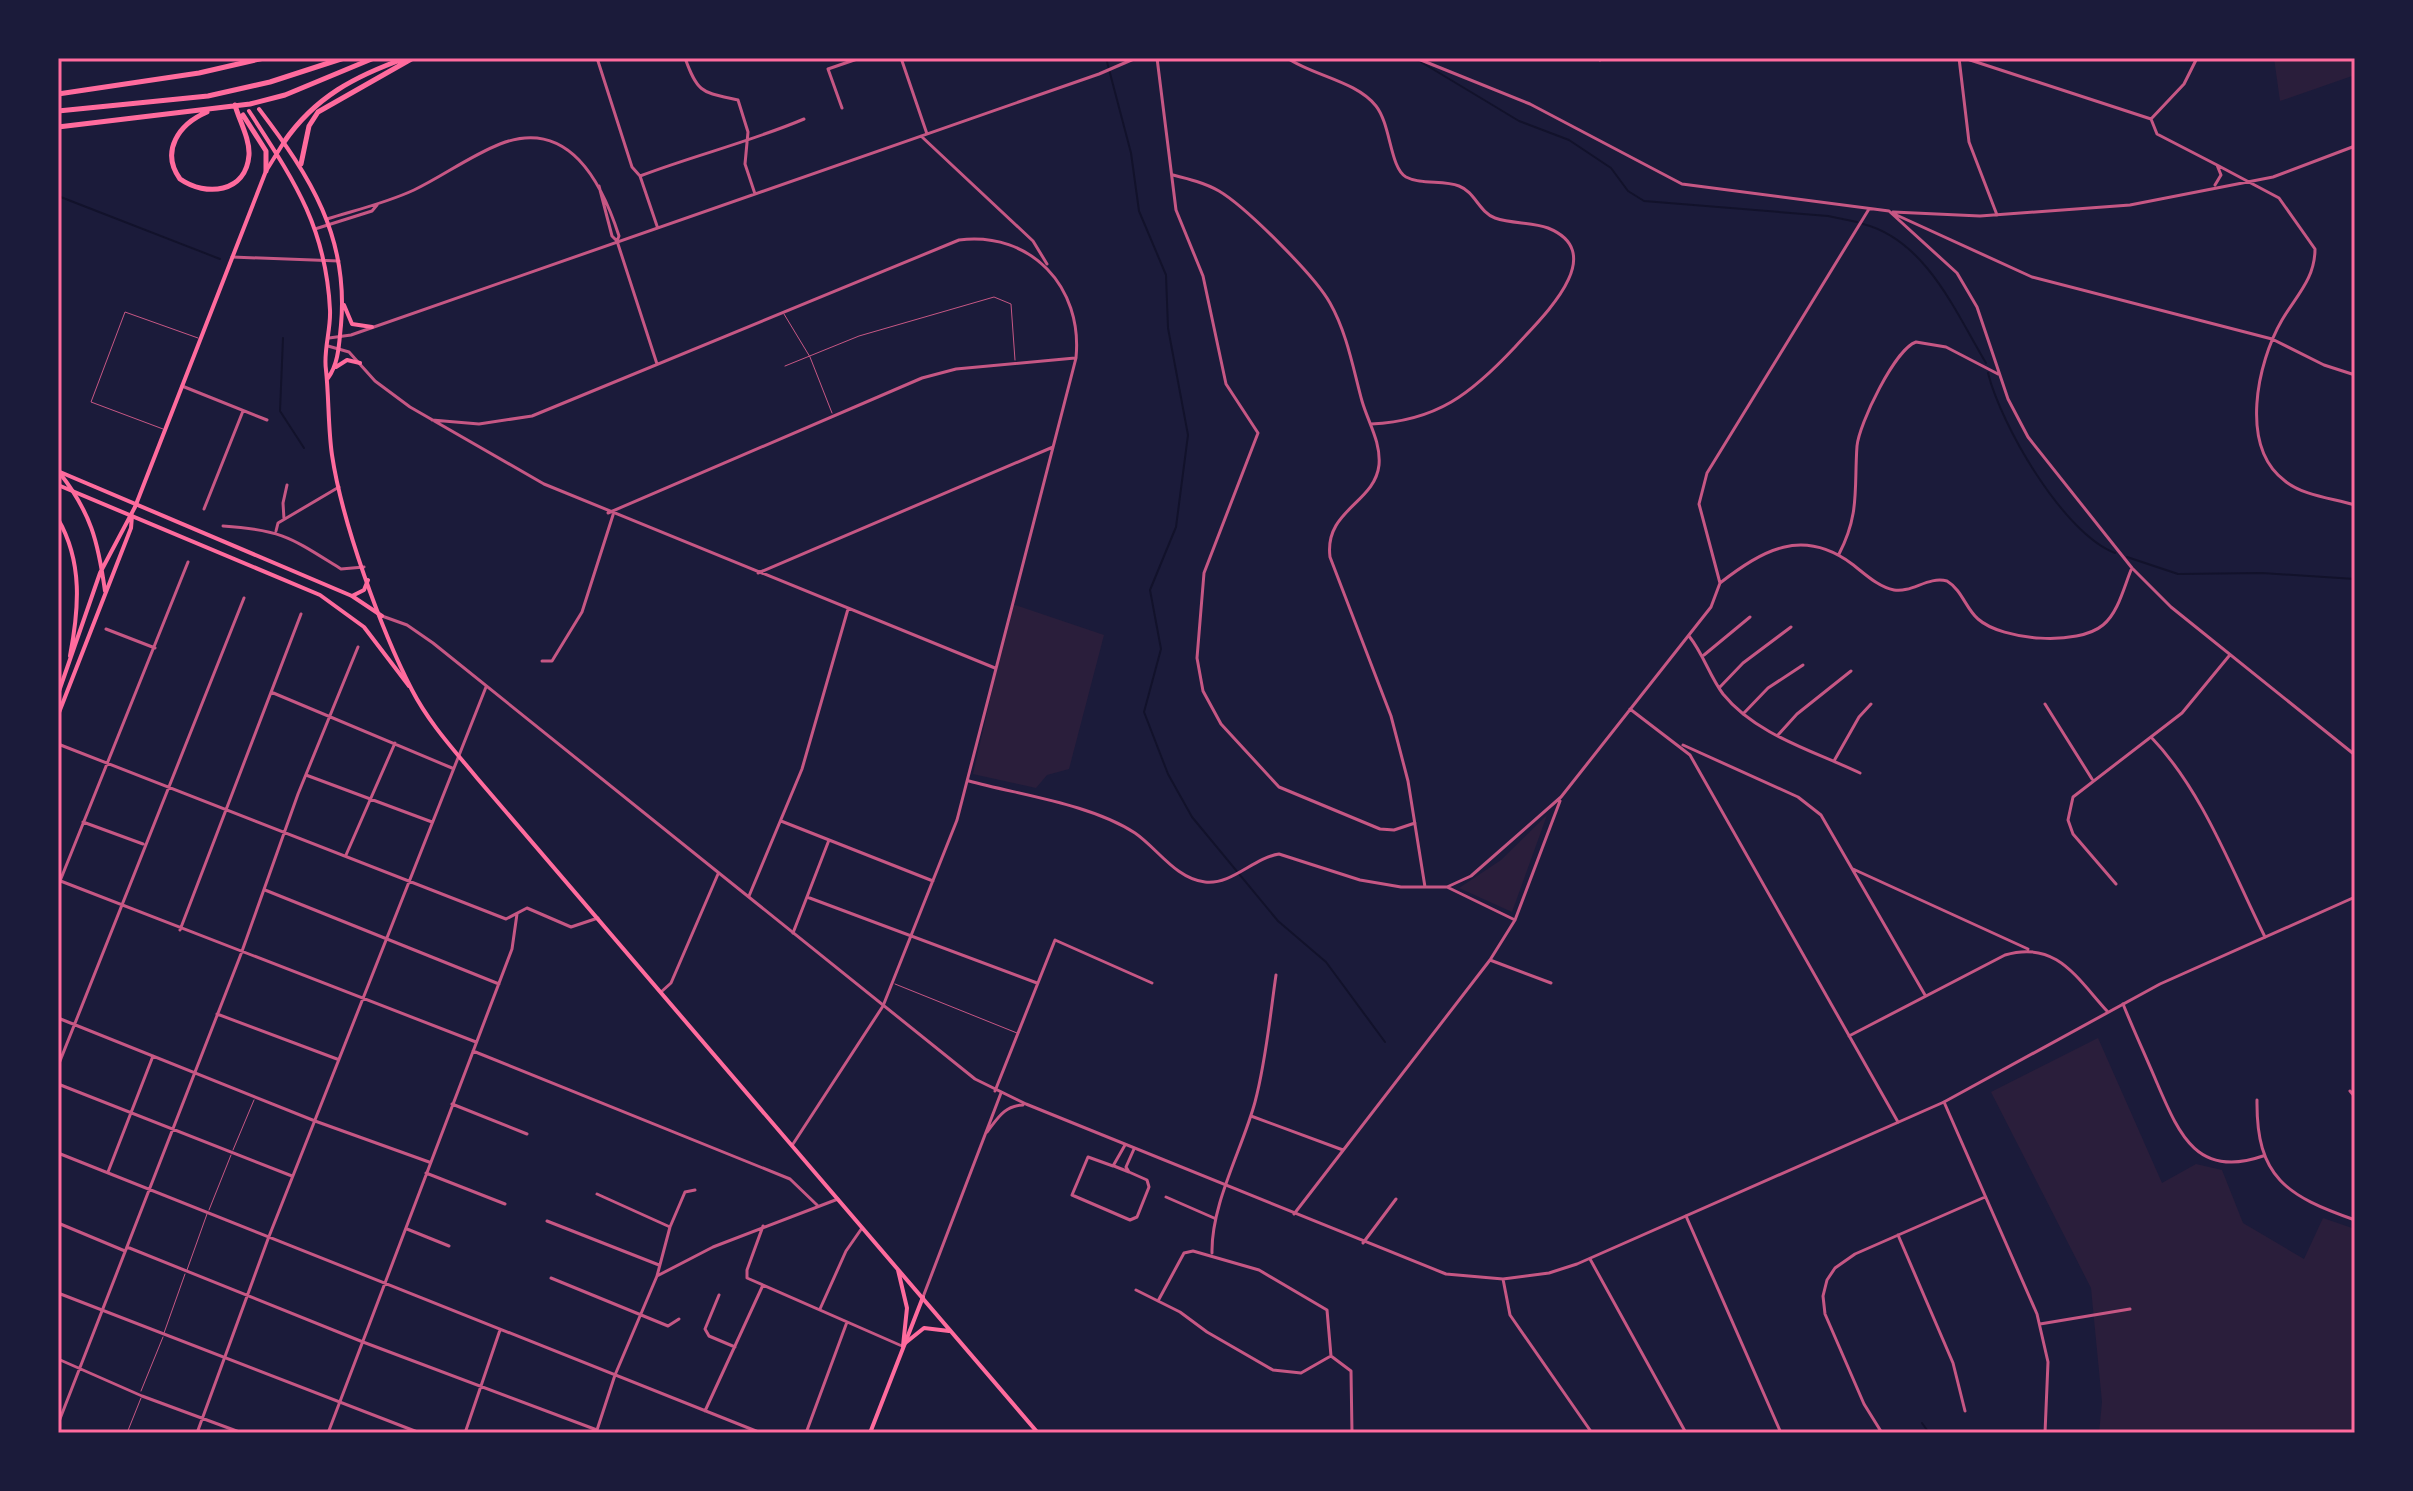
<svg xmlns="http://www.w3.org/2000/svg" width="2413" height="1491" viewBox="0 0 2413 1491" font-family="Barlow,sans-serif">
<rect width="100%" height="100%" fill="#1b1b3a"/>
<path fill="#2a1e3b" d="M2274,58H2355V75L2280,101Z
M1012,604L1104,635L1069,769L1047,775L1036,788L973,774Z
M1547,815L1512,912L1459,888L1501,860Z
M2098,1038L2162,1183L2196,1164L2222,1170L2243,1223L2304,1259L2323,1218L2355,1229V1433H2099L2102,1402L2091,1288L1991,1092Z"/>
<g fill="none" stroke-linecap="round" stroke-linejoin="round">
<path stroke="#12122b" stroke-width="2" d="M1106,58L1131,153L1139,211L1166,275L1168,328L1188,435L1176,527L1150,590L1161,649L1144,712L1168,774L1192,817L1278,921L1326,962L1385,1042
M1421,62L1519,121L1569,140L1611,168L1628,191L1644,201L1828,216L1857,222
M58,196L220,259
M1863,224C1926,240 1956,313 1986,363
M283,338L280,411L304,448
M1988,373C2001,425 2063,533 2115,553
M2127,557L2178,574L2262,573L2355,579
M1922,1423L1929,1433"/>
<path stroke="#c65784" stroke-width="1" d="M784,314L810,357L832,413
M785,366L859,336L994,297L1011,304L1015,360
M163,429L91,402L125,312L198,338
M895,984L1017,1033
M233,1150L254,1100
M209,1210L231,1155
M187,1270L207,1214
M164,1333L185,1274
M141,1391L163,1337
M127,1433L141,1398"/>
<path stroke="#c65784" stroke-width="3" d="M597,58L632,167L640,176L657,226
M685,58C698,94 702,92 738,100L748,132L745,164L755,194
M901,58L927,134
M1157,58L1176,210L1203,276L1226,384L1258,433L1204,573L1197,658L1203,691L1221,724L1279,787L1380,829L1394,830L1415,823
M1287,58C1314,76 1356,81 1376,106C1391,125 1390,168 1406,177C1421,185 1443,180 1459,186C1475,192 1479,212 1495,218C1512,224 1531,222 1548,228C1612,254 1539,320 1515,347C1471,394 1437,421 1371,424
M1416,58L1530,104L1682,184L1889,211L1957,273L1977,307L2008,399L2028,437L2132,568L2171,607L2355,755
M1597,58L1600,60
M1959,58L1969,142L1997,215
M1964,58L2151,119
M842,108L828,69L860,58
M2151,119L2157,134L2217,165L2221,175L2215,185
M2151,119L2184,84L2197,58
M921,136L1033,241L1047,264
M2217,165L2279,198L2315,249C2315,279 2296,296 2282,320C2257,363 2239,447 2285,481C2304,496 2332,498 2355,505
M1173,175C1189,179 1205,183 1219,191C1246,207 1315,276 1330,303C1347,333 1353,368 1362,401C1368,422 1381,442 1379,465C1375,503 1324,510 1330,557L1391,716L1408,781L1425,887
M640,176C695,155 750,142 804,119
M599,186L612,236L617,241L657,364
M1893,212L1980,216L2130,205L2273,177L2355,146
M1892,213L2032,277L2272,339L2324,365L2355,375
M327,219C356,210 386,203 414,190C443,176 470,156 500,144C569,117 602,183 619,236L617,241
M315,229L372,211L377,205
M232,257L339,261
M329,338L351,335L1099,74L1136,58
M328,346L349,352L375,381L410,407L544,484L995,668
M182,386L267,420
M432,420L479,424L532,416L959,240C1031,231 1083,287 1076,358L957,820L883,1006L793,1144
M204,509L243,411
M608,513L922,378L956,369L1075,358
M284,519L283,503L287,485
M223,526C283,530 291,538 341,569L364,567
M276,531L278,523L339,487
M1839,554C1860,514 1854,488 1857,446C1859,424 1895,349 1916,342L1946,347L1998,374
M758,573L1053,447
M1720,583C1763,550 1802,527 1852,564C1864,573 1878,587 1894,590C1912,593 1928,576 1947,581C1962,590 1966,609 1978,619C2003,641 2078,646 2103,625C2118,613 2124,587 2131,570
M106,629L155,648
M1689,636C1704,655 1709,675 1723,694C1756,735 1814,751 1860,773
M1704,655L1750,617
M542,661H552L582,612L613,515
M1719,688L1743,663L1791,627
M271,692L452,768
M2045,704L2092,779
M1630,709L1690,755L1898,1122
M1743,714L1768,688L1803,665
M1778,735L1797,714L1851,671
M2151,737C2203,791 2232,871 2265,937
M58,744L506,919L527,908L571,927L598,918
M1683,745L1798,797L1821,815L1925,995
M1834,761L1859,717L1871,704
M306,775L432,822
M969,781C1020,795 1091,804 1135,833C1157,848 1176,879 1205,882C1232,885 1253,858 1279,854L1360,880L1401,887H1447L1471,876L1561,797L1711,607L1720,583L1699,504L1707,473L1869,209
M781,821L933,881
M83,822L143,844
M346,855L395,743
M1853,869L2028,949
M58,880L476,1042
M2116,884L2073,834L2068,820L2073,797L2182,713L2229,656
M58,886L188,562
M1447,887L1515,920
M265,890L499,984
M749,896L802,769L848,609
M807,897L1037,983
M180,930L301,614
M793,933L829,840
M1490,960L1551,983
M661,992L671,983L718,874
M2123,1004C2134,1031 2146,1057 2157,1083C2179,1134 2197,1179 2263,1156
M217,1014L337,1059
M58,1018L315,1121L429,1162
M1849,1036L2005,955C2056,940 2076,977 2107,1011
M473,1051L790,1179L817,1205
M58,1066L244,598
M58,1084L292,1176
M995,1091L1055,940L1152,983
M2350,1091L2355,1097
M2257,1100C2256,1178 2287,1196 2355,1220
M1944,1102L2037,1314L2048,1362L2045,1433
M452,1104L527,1134
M1251,1116L1343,1150
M1125,1145L1113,1166L1088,1157L1072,1195L1130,1220L1137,1217L1149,1187L1147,1180L1129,1172L1126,1167L1134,1149
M58,1153L761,1433
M1114,1166L1129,1172
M108,1172L153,1056
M426,1173L505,1204
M597,1194L670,1227
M1166,1197L1214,1218
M1294,1214L1490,960L1515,920L1560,801
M1686,1216L1781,1433
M547,1221L659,1265
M58,1223L125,1251
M763,1226L747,1270V1278L902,1346
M407,1229L449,1246
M1898,1235L1953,1363L1965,1411
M1363,1243L1396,1199
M127,1247L363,1342L597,1430
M1212,1253C1211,1204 1242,1150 1255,1102C1266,1061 1270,1016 1276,975
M1590,1259L1686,1433
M657,1276L670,1227L685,1192L695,1190
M551,1278L668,1326L679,1319
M1136,1290L1180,1312L1207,1332L1273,1370L1301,1373L1329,1357
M719,1295L705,1329L709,1336L735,1347
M1158,1301L1184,1253L1193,1251L1259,1270L1327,1310L1331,1356L1351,1371L1352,1433
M820,1309L846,1251L862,1228
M2040,1324L2130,1309
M58,1359L142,1396L242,1433
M705,1411L763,1285
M58,1424L241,954L298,794L358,647
M197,1433L268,1239L486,687
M328,1433L512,949L517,914
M465,1433L500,1330
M596,1433L615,1375L657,1276L713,1247L838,1199
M806,1433L847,1322
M1882,1433L1864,1404L1825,1314L1823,1296L1827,1280L1835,1268L1855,1254L1985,1197"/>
<path stroke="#c65784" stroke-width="3" d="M382,616L407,625L433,643L975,1079L1026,1104L1446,1274L1503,1279L1549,1273L1577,1264L1944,1102L2160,984L2355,897
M987,1132C998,1118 1004,1106 1023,1105
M1503,1279L1510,1315L1592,1433
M58,1293L420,1433
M923,1297L1001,1093"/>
<path stroke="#ff6b9d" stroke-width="4" d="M60,472L352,596L382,616
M58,485L320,595L364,627L409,686
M352,596L364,590L368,580
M870,1433L923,1297"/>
<path stroke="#ff6b9d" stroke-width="4" d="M259,109C310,176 349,237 341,325C339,343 339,363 328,378
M249,111C293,179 326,226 330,310C331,330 323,351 326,370C329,398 328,427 332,455C342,522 381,630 412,690C429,723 454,750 477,778L1038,1433
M344,305L352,324L372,327
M336,367L347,360L360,363
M59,472C91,513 98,541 105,591
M58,519C83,562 79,609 70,656
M58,694L100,573L135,507L266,171L284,142
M58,715L131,528L132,516
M898,1270L907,1308L903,1346
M904,1344L924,1328L949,1331"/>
<path stroke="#ff6b9d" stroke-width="5" d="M58,94L199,73L264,58
M58,111L208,96L270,82L344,58
M207,112C179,124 160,151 180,179C206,197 246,193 249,155C250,139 239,120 235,105
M243,115L266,151V171
M58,127L250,104L285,95L374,58
M284,142C315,97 355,76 406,58
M301,164L309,126L318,112L413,58"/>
</g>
<rect width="2413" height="1491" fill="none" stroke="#1b1b3a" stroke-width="120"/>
<rect x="60" y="60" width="2293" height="1371" fill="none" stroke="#ff6b9d" stroke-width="3"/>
</svg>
